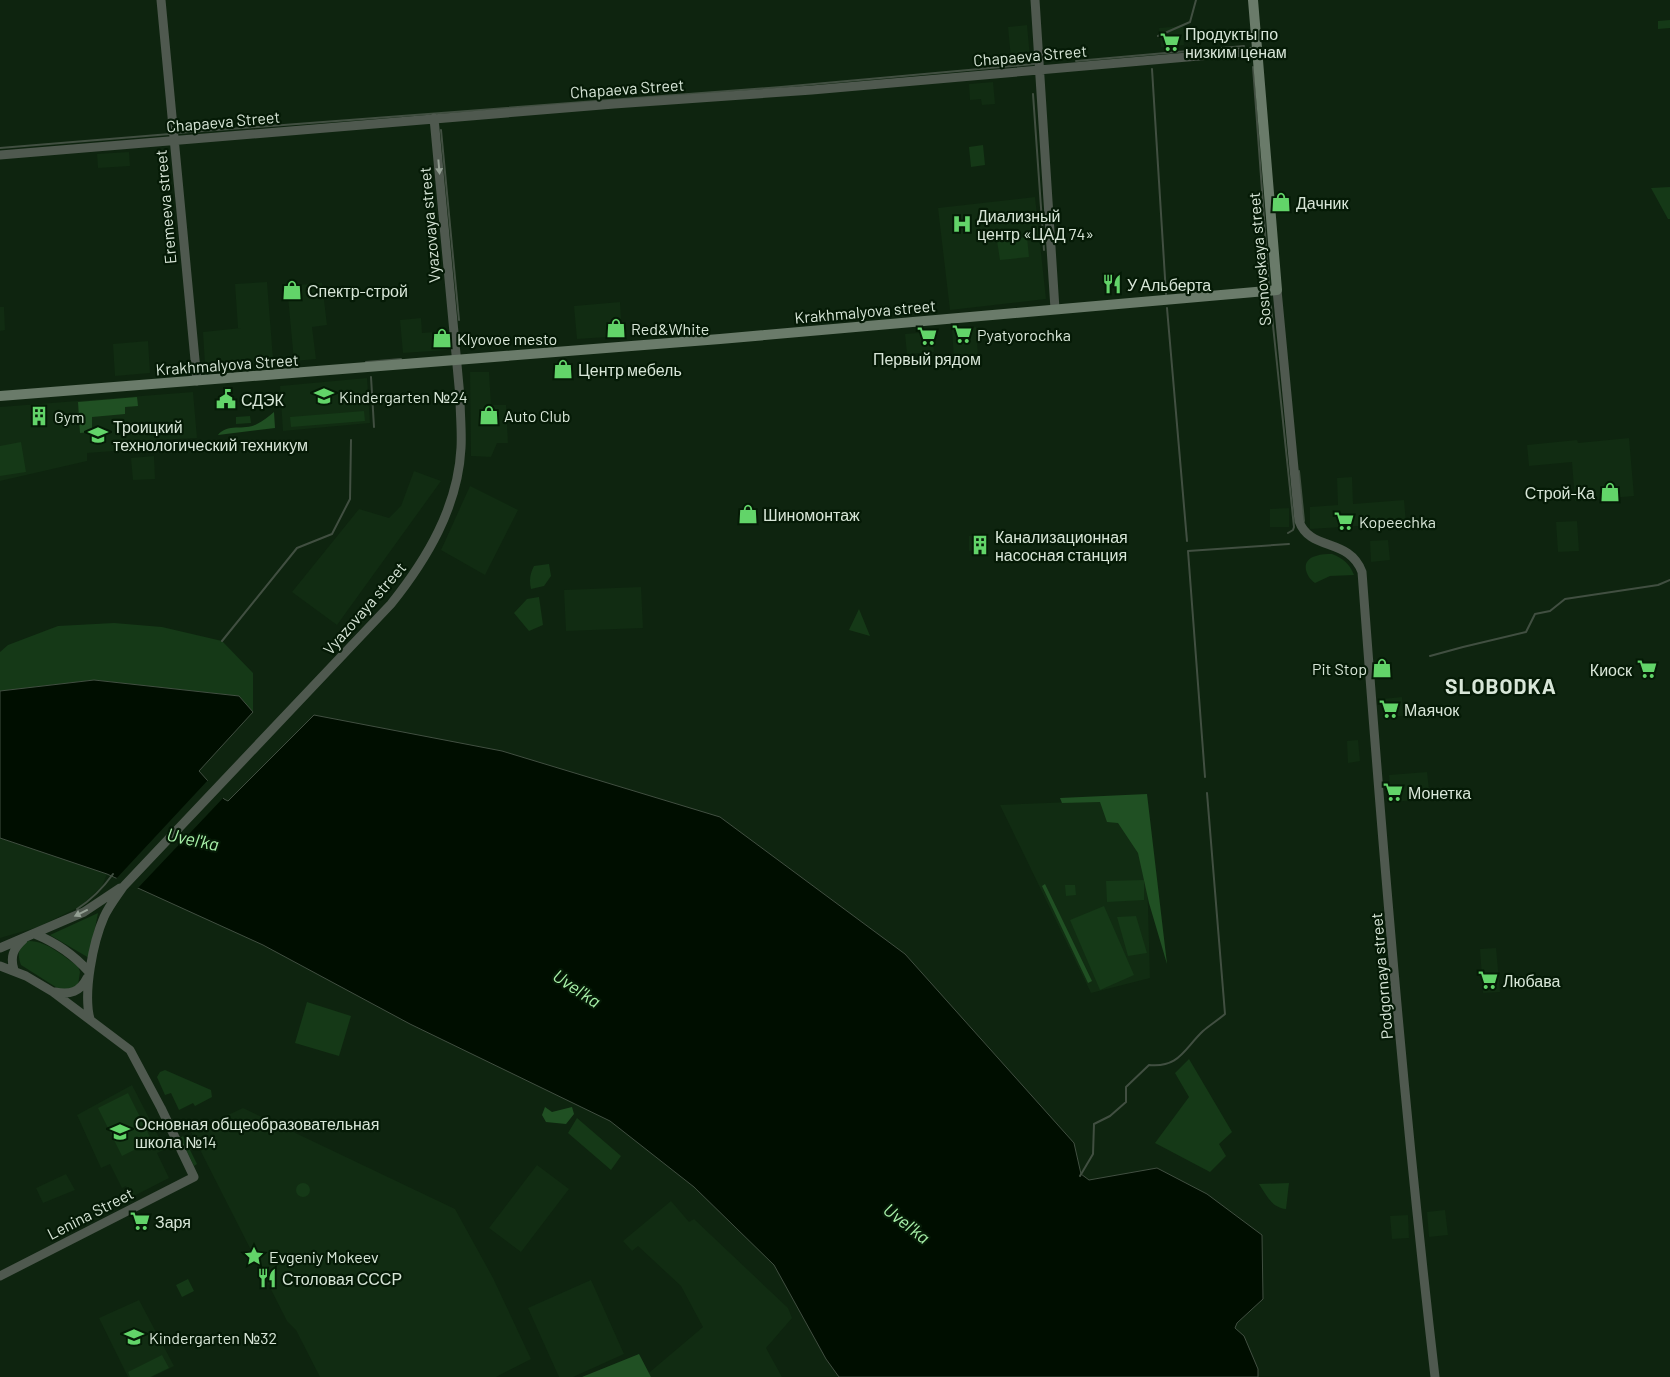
<svg xmlns="http://www.w3.org/2000/svg" width="1670" height="1377" viewBox="0 0 1670 1377" font-family="Barlow,sans-serif">
<rect width="100%" height="100%" fill="#0e240f"/>
<path fill="#112c12" d="M1027,25L1030,57L1011,59L1008,27Z
M1183,26L1184,45L1161,47L1159,28Z
M993,82L995,104L982,105L981,99L970,100L969,84Z
M129,152L130,166L98,168L97,154Z
M1035,197L1046,299L950,310L938,208Z
M267,282L273,359L205,365L203,332L241,328H238L235,284Z
M322,283L327,325L312,327L316,359L294,361L287,286Z
M620,302L622,336L577,339L574,306Z
M0,307H4L5,330L0,331Z
M421,318L422,333L445,331L447,350L403,353L400,320Z
M976,327L978,357L954,359L952,329Z
M932,332L934,352L907,354L905,334Z
M148,341L150,373L115,376L113,344Z
M470,372H489L491,405H506L508,443H497L491,457L471,456Z
M367,378L370,423L283,431L280,386Z
M193,392L197,438L155,440V448L87,453V461L0,481V407Z
M1629,438L1634,496L1575,501L1572,462L1529,466L1527,445L1577,440L1578,443Z
M154,456L155,479L133,480L131,458Z
M414,471L441,481L337,625L292,592L359,509L389,518L401,506Z
M1352,477L1353,504L1404,500L1406,523L1310,529V507L1338,505L1337,478Z
M470,486L518,510L485,575L441,550Z
M1289,508V527H1270V509Z
M1577,521L1579,551L1558,552L1556,522Z
M988,534L989,550L969,551V536Z
M1388,540L1390,560L1371,562L1370,541Z
M641,587L643,628L566,631L564,590Z
M1402,697L1403,716L1383,717L1382,699Z
M1358,740L1360,761L1348,763L1347,741Z
M1427,772L1430,799L1391,802L1389,775Z
M1145,799L1150,978L1091,993L1000,805Z
M0,838L107,874L102,886L81,906L38,927L0,938Z
M1496,948L1500,992L1483,993L1480,949Z
M132,1085L165,1149L157,1153L169,1178L132,1197L126,1186L122,1188L110,1164L101,1168L77,1115Z
M243,1108L455,1209L493,1278L531,1359L496,1377H320L296,1330L287,1321L191,1132Z
M537,1165L569,1189L521,1252L489,1228Z
M66,1174L75,1190L43,1203L36,1188Z
M671,1201L689,1222L694,1219L788,1308L792,1318L766,1348L782,1377H644L703,1327L681,1286L638,1246L632,1251L623,1241Z
M1445,1210L1448,1235L1429,1237L1427,1212Z
M1408,1215L1409,1238L1392,1239L1390,1216Z
M591,1280L624,1354L573,1377H559L528,1308Z
M139,1300L174,1366L152,1377H128L99,1318Z"/>
<path fill="#153917" d="M1670,20V28L1658,29V21Z
M983,145L985,165L971,167L969,147Z
M1670,187V219H1668L1651,188Z
M1027,237L1029,257L1000,260L997,241Z
M364,411L365,421L291,427L290,417Z
M250,416L251,423L236,424V417Z
M21,442L26,472L0,476V446Z
M1332,554C1344,559 1349,563 1354,575L1330,576L1315,583C1305,576 1300,560 1316,556C1321,554 1327,554 1332,554Z
M549,564L551,576L544,586L531,589C529,580 530,574 534,566Z
M539,597L543,625L529,631L514,613L527,599Z
M859,609L870,636L849,630Z
M114,623L162,627L222,641L253,673V712L239,696L94,680L0,691V652L8,645L58,626Z
M1144,880V900L1107,902L1106,881Z
M1065,885H1075L1076,895L1066,896Z
M1104,906L1134,975L1100,990L1070,920Z
M98,913L89,958L50,935Z
M1136,916L1147,953L1128,956L1117,917Z
M28,941C46,940 64,957 78,966L80,972L78,985L73,989L62,991L21,965C17,954 18,948 28,941Z
M307,1002L351,1016L339,1056L295,1043Z
M1189,1059L1232,1132L1219,1144L1226,1156L1210,1172L1155,1143L1189,1097L1175,1073Z
M165,1070L211,1090L212,1097L195,1106L193,1103L179,1110L171,1093L165,1095L157,1077L160,1072Z
M128,1093L152,1141L122,1156L98,1108Z
M577,1118L621,1156L611,1170L568,1133Z
M183,1136L197,1164L194,1166L180,1138Z
M1289,1183L1286,1209C1271,1207 1267,1196 1259,1184Z
M296 1190a7 7 0 1 1 14 0a7 7 0 1 1-14 0Z
M188,1279L194,1291L182,1297L176,1285Z
M162,1355L169,1368L150,1377H130L128,1372Z"/>
<path fill="#205023" d="M137,397L138,406L125,407V414L92,417V432L80,433L78,402Z
M274,412L275,428L218,435C227,423 245,431 257,424C263,421 269,416 274,412Z
M1147,794L1167,964L1149,903L1138,853L1118,823L1107,822L1100,802L1062,803L1060,798Z
M1045,884L1092,981L1088,983L1042,886Z
M545,1107L552,1112L572,1107L574,1114L566,1124L546,1122L542,1115Z
M639,1354L651,1377H582Z"/>
<path fill="#000e00" stroke="#414f41" d="M94,680L239,696L253,712L199,771L224,799L228,801L314,715L502,751L720,817L905,954L1074,1143L1081,1174L1089,1180L1157,1168L1207,1194L1262,1235L1263,1299L1237,1323L1235,1328L1244,1336L1258,1369V1377H839L826,1359L774,1265L694,1187L610,1121L410,1024L263,945L107,874L0,838V691Z"/>
<path fill="#0e240f" d="M209,779L225,796L136,890L115,880Z"/>
<g fill="none" stroke-linecap="round" stroke-linejoin="round">
<path stroke="#414f41" stroke-width="2" d="M1158,36L1190,22L1196,0
M1076,61L1244,46
M1253,67L1269,286
M1152,69L1166,294
M1033,94L1044,250
M441,130L459,320
M177,133L781,87L1034,64
M0,148L170,134
M1271,306L1294,527L1293,530L1288,533
M1167,308L1187,541
M366,362L401,359
M371,377L374,427
M1299,471L1304,521
M222,641L297,548L332,534L350,499L351,440
M1430,656L1463,647L1526,632L1535,614L1550,611L1565,599L1658,585L1670,580
M1205,777L1188,551L1289,544
M78,910L77,909C91,900 103,888 113,874
M1080,1176L1093,1154L1094,1124L1110,1116L1126,1102V1087L1149,1065C1179,1068 1184,1049 1203,1031C1210,1025 1218,1020 1225,1014L1207,793"/>
<path stroke="#4f594f" stroke-width="9" d="M161,0L197,381
M1035,0L1055,309
M0,155L614,104L812,90L1256,51
M1277,290L1299,521C1310,552 1349,537 1362,572C1382,841 1404,1110 1435,1377
M35,934C57,943 74,955 89,972
M0,948L84,912L120,888
M0,966L26,976L53,992L130,1050L161,1108L194,1177L0,1276
M14,970C10,957 13,949 23,940
M55,992C70,995 80,992 87,978
M90,1019C83,993 93,942 104,917C109,906 117,896 123,887L391,604C427,559 458,507 461,448C462,431 460,414 460,397L434,118"/>
<path stroke="#6a7b6a" stroke-width="10" d="M0,396L720,339L1277,290L1253,0"/>
</g>
<defs><path id="oneway-solid" d="M-6-.8H1V-3.2L6.5 0L1 3.2V.8H-6Z" transform="scale(1.25)"/></defs>
<g fill="#94a094">
<use href="#oneway-solid" transform="translate(439 167) rotate(85)"/>
<use href="#oneway-solid" transform="translate(81 913) rotate(154)"/>
</g>
<defs>
<symbol id="supermarket-bare" viewBox="-9 -9 18 18"><path d="M-6-5.5h2.5l.6 2H6L4.5 2H-2.5L-4.4-4H-6ZM-1.5 3.2a1.3 1.3 0 1 0 .1 0ZM3 3.2a1.3 1.3 0 1 0 .1 0Z" fill="#62d469" stroke="#051a06" stroke-width="2.5" paint-order="stroke"/></symbol>
<symbol id="shop-bare" viewBox="-9 -9 18 18"><path d="M-5-2.5h2.3a2.7 3.5 0 0 1 5.4 0H5L5.5 6h-11ZM-1.5-2.5h3a1.5 2.3 0 0 0-3 0Z" fill="#62d469" stroke="#051a06" stroke-width="2.5" paint-order="stroke"/></symbol>
<symbol id="hospital-bare" viewBox="-9 -9 18 18"><path d="M-5-5h3v3.5h4V-5h3V5h-3V1.5h-4V5h-3Z" fill="#62d469" stroke="#051a06" stroke-width="2.5" paint-order="stroke"/></symbol>
<symbol id="restaurant-bare" viewBox="-9 -9 18 18"><path d="M-5-6h1v4h1v-4h1v4h1v-4h1v5L-1.5 .5V6h-2V.5L-5-1ZM5-6V6H3V1.5H1.5Q1.5-4 5-6Z" fill="#62d469" stroke="#051a06" stroke-width="2.5" paint-order="stroke"/></symbol>
<symbol id="school-bare" viewBox="-9 -9 18 18"><path d="M0-5L7-2L0 1L-7-2ZM-4 1L0 2.5L4 1V4Q0 6-4 4Z" fill="#62d469" stroke="#051a06" stroke-width="2.5" paint-order="stroke"/></symbol>
<symbol id="civic-bare" viewBox="-9 -9 18 18"><path d="M-.6-6.5H3V-4.5H.6V-3L4-1V1h2V6H-6V1h2V-1L-.6-3ZM-1.2 2.5V6h2.4V2.5Z" fill="#62d469" stroke="#051a06" stroke-width="2.5" paint-order="stroke"/></symbol>
<symbol id="building-bare" viewBox="-9 -9 18 18"><path d="M-4-6H4V6H1V3H-1V6H-4ZM-2.5-4.3h1.7v1.8h-1.7ZM.8-4.3h1.7v1.8H.8ZM-2.5-1h1.7V.8h-1.7ZM.8-1h1.7V.8H.8Z" fill="#62d469" stroke="#051a06" stroke-width="2.5" paint-order="stroke"/></symbol>
<symbol id="university-bare" viewBox="-9 -9 18 18"><path d="M0-5L7-2L0 1L-7-2ZM-4 1L0 2.5L4 1V4Q0 6-4 4Z" fill="#62d469" stroke="#051a06" stroke-width="2.5" paint-order="stroke"/></symbol>
<symbol id="sight-bare" viewBox="-9 -9 18 18"><path d="M0-6L1.8-2.2L6-1.7L2.9 1.2L3.7 5.4L0 3.3L-3.7 5.4L-2.9 1.2L-6-1.7L-1.8-2.2Z" fill="#62d469" stroke="#051a06" stroke-width="2.5" paint-order="stroke"/></symbol>
</defs>
<g fill-rule="evenodd">
<use href="#supermarket-bare" x="1156" y="28" width="28" height="28"/>
<use href="#shop-bare" x="1267" y="188" width="28" height="28"/>
<use href="#hospital-bare" x="948" y="210" width="28" height="28"/>
<use href="#restaurant-bare" x="1098" y="270" width="28" height="28"/>
<use href="#shop-bare" x="278" y="276" width="28" height="28"/>
<use href="#shop-bare" x="602" y="314" width="28" height="28"/>
<use href="#supermarket-bare" x="948" y="320" width="28" height="28"/>
<use href="#supermarket-bare" x="913" y="322" width="28" height="28"/>
<use href="#shop-bare" x="428" y="324" width="28" height="28"/>
<use href="#shop-bare" x="549" y="355" width="28" height="28"/>
<use href="#school-bare" x="310" y="382" width="28" height="28"/>
<use href="#civic-bare" x="212" y="385" width="28" height="28"/>
<use href="#shop-bare" x="475" y="401" width="28" height="28"/>
<use href="#building-bare" x="25" y="402" width="28" height="28"/>
<use href="#university-bare" x="84" y="421" width="28" height="28"/>
<use href="#shop-bare" x="1596" y="478" width="28" height="28"/>
<use href="#shop-bare" x="734" y="500" width="28" height="28"/>
<use href="#supermarket-bare" x="1330" y="507" width="28" height="28"/>
<use href="#building-bare" x="966" y="531" width="28" height="28"/>
<use href="#shop-bare" x="1368" y="654" width="28" height="28"/>
<use href="#supermarket-bare" x="1633" y="655" width="28" height="28"/>
<use href="#supermarket-bare" x="1375" y="695" width="28" height="28"/>
<use href="#supermarket-bare" x="1379" y="778" width="28" height="28"/>
<use href="#supermarket-bare" x="1474" y="966" width="28" height="28"/>
<use href="#school-bare" x="106" y="1118" width="28" height="28"/>
<use href="#supermarket-bare" x="126" y="1207" width="28" height="28"/>
<use href="#sight-bare" x="240" y="1242" width="28" height="28"/>
<use href="#restaurant-bare" x="253" y="1264" width="28" height="28"/>
<use href="#school-bare" x="120" y="1323" width="28" height="28"/>
</g>
<g text-anchor="middle" dominant-baseline="central" stroke-width="4.5" stroke-linejoin="round" paint-order="stroke">
<g font-size="16" fill="#d8e6d8" stroke="#051a06" text-anchor="start">
<text x="1185" y="33">Продукты по<tspan x="1185" dy="18">низким ценам</tspan></text>
<text x="1296" y="202">Дачник</text>
<text x="977" y="215">Диализный<tspan x="977" dy="18">центр «ЦАД 74»</tspan></text>
<text x="1127" y="284">У Альберта</text>
<text x="307" y="290">Спектр-строй</text>
<text x="631" y="328">Red&amp;White</text>
<text x="977" y="334">Pyatyorochka</text>
<text x="457" y="338">Klyovoe mesto</text>
<text x="927" y="358" text-anchor="middle">Первый рядом</text>
<text x="578" y="369">Центр мебель</text>
<text x="339" y="396">Kindergarten №24</text>
<text x="241" y="399">СДЭК</text>
<text x="504" y="415">Auto Club</text>
<text x="54" y="416">Gym</text>
<text x="113" y="426">Троицкий<tspan x="113" dy="18">технологический техникум</tspan></text>
<text x="1595" y="492" text-anchor="end">Строй-Ка</text>
<text x="763" y="514">Шиномонтаж</text>
<text x="1359" y="521">Kopeechka</text>
<text x="995" y="536">Канализационная<tspan x="995" dy="18">насосная станция</tspan></text>
<text x="1367" y="668" text-anchor="end">Pit Stop</text>
<text x="1632" y="669" text-anchor="end">Киоск</text>
<text x="1404" y="709">Маячок</text>
<text x="1408" y="792">Монетка</text>
<text x="1503" y="980">Любава</text>
<text x="135" y="1123">Основная общеобразовательная<tspan x="135" dy="18">школа №14</tspan></text>
<text x="155" y="1221">Заря</text>
<text x="269" y="1256">Evgeniy Mokeev</text>
<text x="282" y="1278">Столовая СССР</text>
<text x="149" y="1337">Kindergarten №32</text>
</g>
<g font-size="16" fill="#d8e6d8" stroke="#051a06">
<text transform="translate(1030 55) rotate(-5)">Chapaeva Street</text>
<text transform="translate(627 88) rotate(-4)">Chapaeva Street</text>
<text transform="translate(223 121) rotate(-5)">Chapaeva Street</text>
<text transform="translate(165 207) rotate(-95)">Eremeeva street</text>
<text transform="translate(429 225) rotate(-95)">Vyazovaya street</text>
<text transform="translate(1259 259) rotate(-95)">Sosnovskaya street</text>
<text transform="translate(865 311) rotate(-5)">Krakhmalyova street</text>
<text transform="translate(227 364) rotate(-4)">Krakhmalyova Street</text>
<text transform="translate(364 608) rotate(-49)">Vyazovaya street</text>
<text transform="translate(1381 976) rotate(-95)">Podgornaya street</text>
<text transform="translate(90 1213) rotate(-27)">Lenina Street</text>
</g>
<g font-size="18" font-style="italic" fill="#a8f1a9" stroke="#051a06">
<text transform="translate(193 839) rotate(12)">Uvel'ka</text>
<text transform="translate(577 988) rotate(34)">Uvel'ka</text>
<text transform="translate(907 1223) rotate(38)">Uvel'ka</text>
</g>
<g font-size="21" font-weight="bold" letter-spacing="1" fill="#d8e6d8" stroke="#051a06">
<text x="1501" y="685">SLOBODKA</text>
</g>
</g>
</svg>
